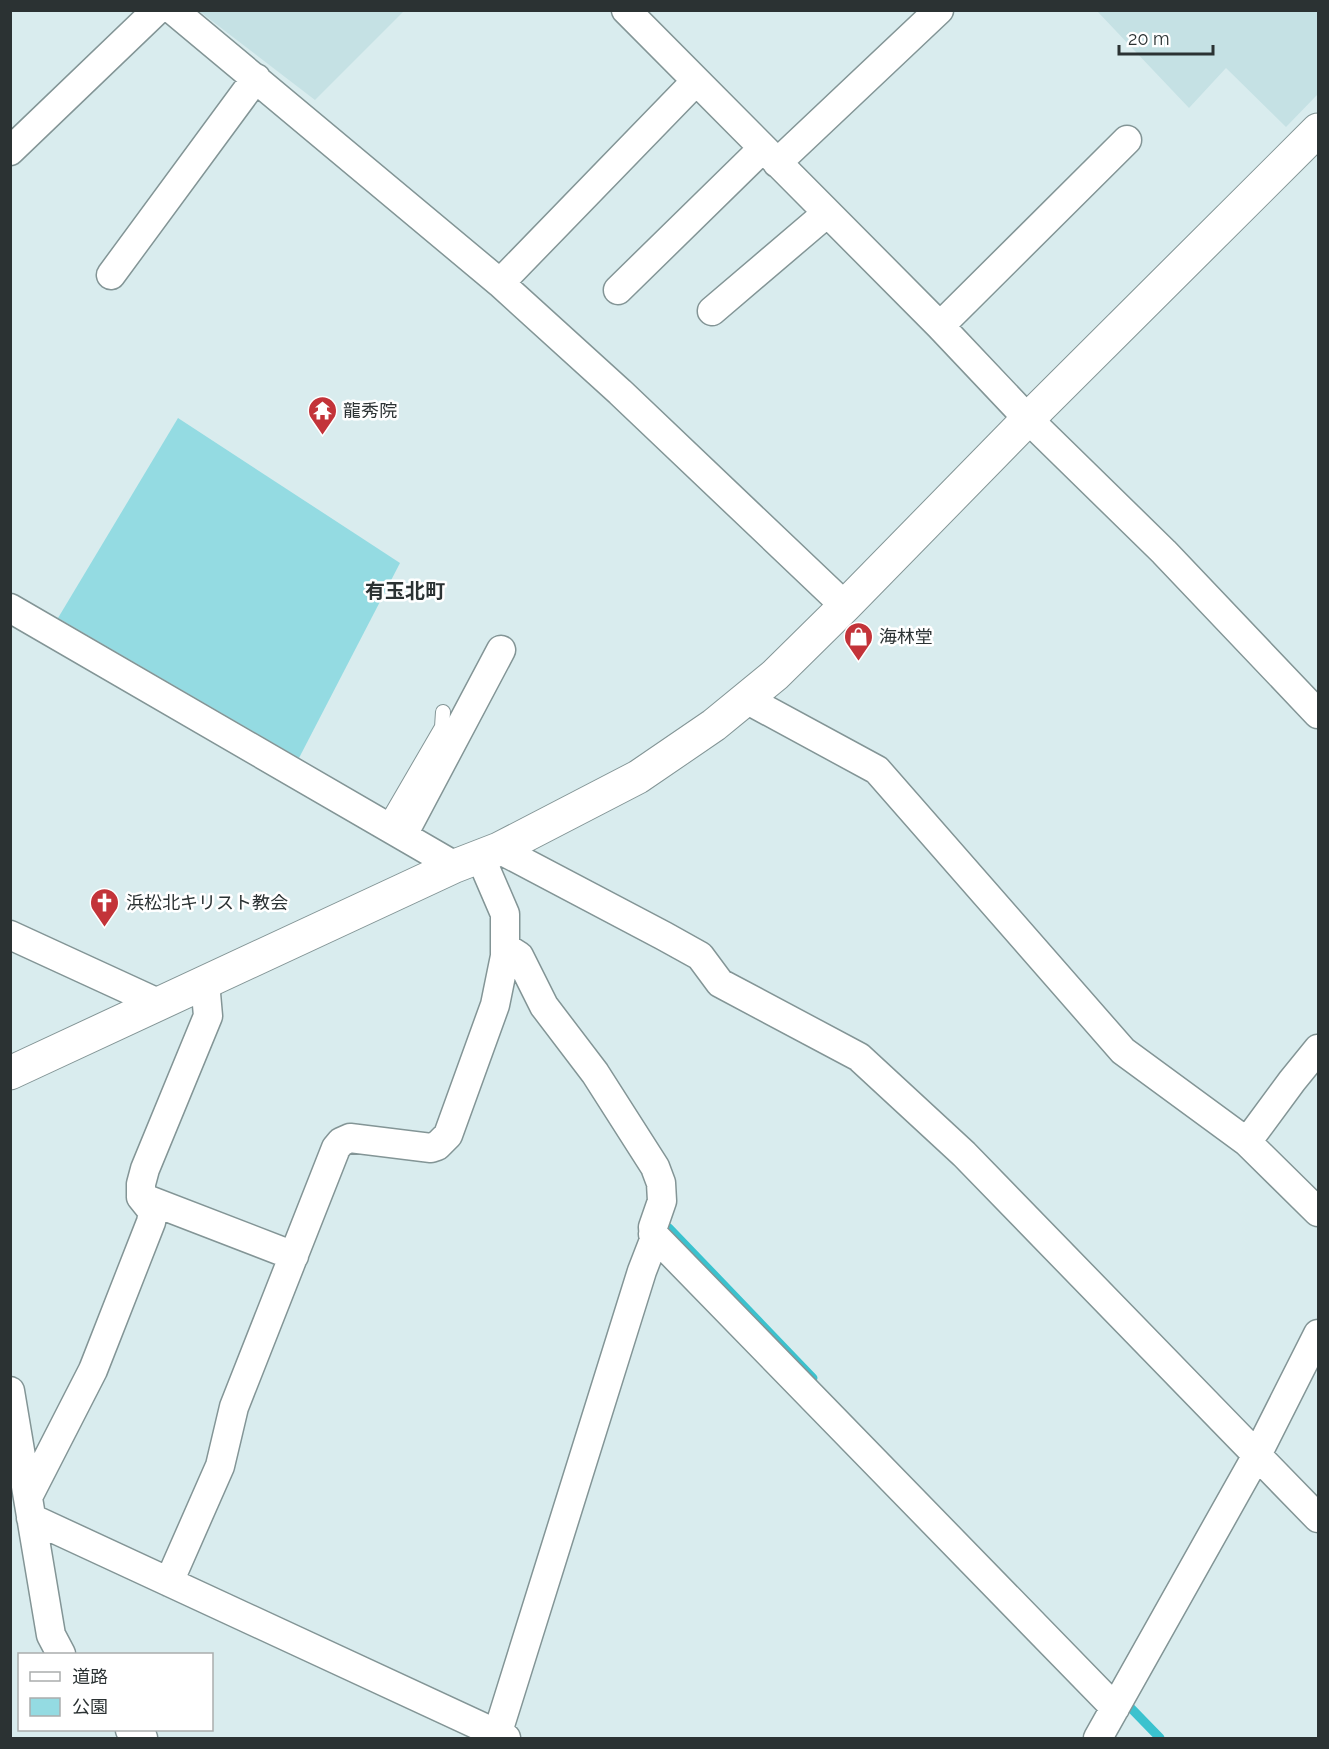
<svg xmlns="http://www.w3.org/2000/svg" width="1329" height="1749" viewBox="0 0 1329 1749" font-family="Raleway,'Noto Sans JP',sans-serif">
<rect width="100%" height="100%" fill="#d9ecee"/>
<path fill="#c5e1e4" d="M199,11V10L404,11L315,100Z
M1097,11H1318V94L1286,127L1226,68L1189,108Z"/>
<path fill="#94dbe2" d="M178,418L400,563L299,758L58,618Z"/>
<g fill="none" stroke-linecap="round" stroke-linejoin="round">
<path stroke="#3bc2ce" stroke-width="9" d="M669,1228L813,1378
M1124,1701L1160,1738"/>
<defs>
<path id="lane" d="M385,825L442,727L443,712"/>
<path id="street" d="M173,10L500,283L620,392L845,606
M626,10L940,326L1028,419L1164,552L1318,714
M10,151L157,10
M777,163L939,10
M111,275L256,78
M500,283L696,81
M618,290L763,148
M712,311L827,213
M940,326L1127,140
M10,608L455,866
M746,699L877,770L1123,1051L1247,1142L1318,1212
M403,835L501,650
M499,849L664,936L700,956L720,983L859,1057L964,1154L1318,1518
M10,935L158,1003
M1247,1142L1292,1081L1318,1049
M141,1197L294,1256
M653,1234L1115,1708
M10,1391L51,1635L61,1654
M29,1495L93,1370L151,1222L153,1212L141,1197V1184L145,1169L208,1016L205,982
M31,1518L506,1738
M169,1582L220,1466L234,1407L336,1148L341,1142L350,1138L431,1148L437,1146L448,1135L495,1005L505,956V914L480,856
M130,1730L143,1738
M497,1735L642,1271L654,1240L653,1227L662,1201L661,1183L655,1167L595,1073L544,1006L519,956L505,947
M1098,1738L1257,1455L1318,1334"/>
<path id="secondary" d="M10,1073L455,866L499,849L638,777L714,725L775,675L845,606L1028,419L1318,130"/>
</defs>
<use href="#lane" stroke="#839596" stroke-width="16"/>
<use href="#street" stroke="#839596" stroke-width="31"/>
<use href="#secondary" stroke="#839596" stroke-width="35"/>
<use href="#lane" stroke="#fff" stroke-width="14"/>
<use href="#street" stroke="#fff" stroke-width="28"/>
<use href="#secondary" stroke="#fff" stroke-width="33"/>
</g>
<defs>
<symbol id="temple-pin" viewBox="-11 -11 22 30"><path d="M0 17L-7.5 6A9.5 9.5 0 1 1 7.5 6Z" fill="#c33339" stroke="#fff"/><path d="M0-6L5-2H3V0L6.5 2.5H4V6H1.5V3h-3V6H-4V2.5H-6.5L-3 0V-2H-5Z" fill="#fff"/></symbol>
<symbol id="shop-pin" viewBox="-11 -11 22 30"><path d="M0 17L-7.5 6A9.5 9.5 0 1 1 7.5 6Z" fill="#c33339" stroke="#fff"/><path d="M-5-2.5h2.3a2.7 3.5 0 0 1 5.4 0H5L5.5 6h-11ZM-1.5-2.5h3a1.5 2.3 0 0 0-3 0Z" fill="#fff"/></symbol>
<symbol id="church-pin" viewBox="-11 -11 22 30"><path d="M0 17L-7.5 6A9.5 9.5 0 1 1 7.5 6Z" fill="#c33339" stroke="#fff"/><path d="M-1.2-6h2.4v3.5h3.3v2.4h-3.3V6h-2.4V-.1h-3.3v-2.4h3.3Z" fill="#fff"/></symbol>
</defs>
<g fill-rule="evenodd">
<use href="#temple-pin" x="306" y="394" width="33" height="45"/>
<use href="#shop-pin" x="842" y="620" width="33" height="45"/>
<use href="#church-pin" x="88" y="886" width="33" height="45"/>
</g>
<g text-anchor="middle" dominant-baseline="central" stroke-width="5" stroke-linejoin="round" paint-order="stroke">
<g font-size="18" fill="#2b3233" stroke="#fff" text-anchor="start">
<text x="343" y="410">龍秀院</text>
<text x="879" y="636">海林堂</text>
<text x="126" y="902">浜松北キリスト教会</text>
</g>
<g font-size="20" font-weight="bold" fill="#2b3233" stroke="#fff">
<text x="405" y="591">有玉北町</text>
</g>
</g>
<rect width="1329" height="1749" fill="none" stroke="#2b3233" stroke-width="24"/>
<rect x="18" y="1653" width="195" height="78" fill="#ffffff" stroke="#aaadad" stroke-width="1.5"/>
<rect x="30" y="1672" width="30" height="9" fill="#ffffff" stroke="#aaadad" stroke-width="1.5"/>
<text x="72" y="1683" font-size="18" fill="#2b3233">道路</text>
<rect x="30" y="1698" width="30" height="18" fill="#94dbe2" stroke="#aaadad" stroke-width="1.5"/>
<text x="72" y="1713" font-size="18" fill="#2b3233">公園</text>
<path d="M1119 45v9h94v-9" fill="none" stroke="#2b3233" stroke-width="3"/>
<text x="1128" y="45" font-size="18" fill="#2b3233" stroke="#ffffff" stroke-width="4.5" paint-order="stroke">20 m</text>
</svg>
